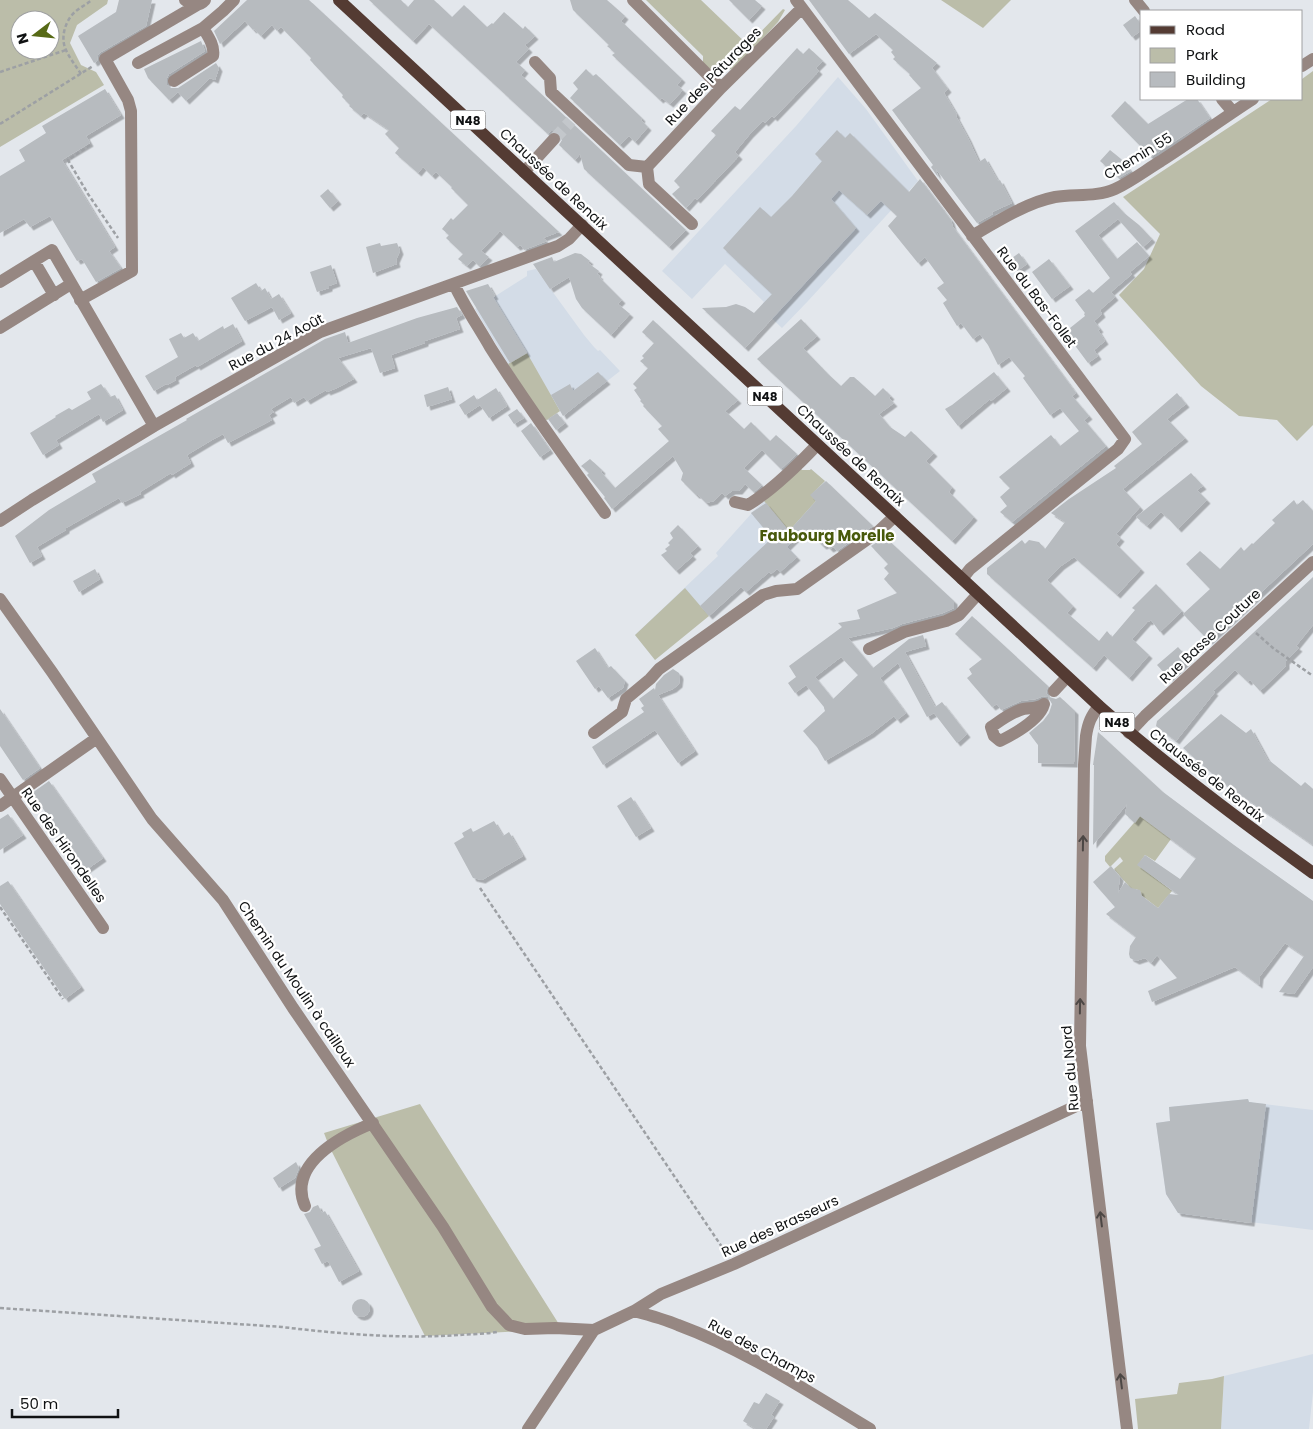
<svg xmlns="http://www.w3.org/2000/svg" width="1313" height="1429" viewBox="0 0 1313 1429" font-family="Poppins,sans-serif">
<defs>
<filter id="shadow"><feDropShadow dx="3.5" dy="3.5" stdDeviation="0" flood-color="#0004"/></filter>
</defs>
<rect width="100%" height="100%" fill="#e3e7ec"/>
<path fill="#d3dce7" d="M838,77L866,109L918,181L808,301L782,328L760,307L764,302L725,264L692,299L662,271L796,126Z
M536,269L584,335L594,347L598,351L600,350L620,371L573,408L557,412L547,420L543,419L508,364L475,309L527,276V271Z
M801,469L802,470H810L811,469L838,493L788,547L797,557L780,572L777,569L769,572L746,592L741,587L655,660L635,635L718,556L716,553L751,514V513Z
M1248,1099L1249,1102L1313,1110V1230L1178,1213L1166,1194L1156,1123L1170,1121L1169,1107Z
M1313,1354V1392L1309,1429H1196L1221,1428L1224,1376Z"/>
<path fill="#bbbda9" fill-rule="evenodd" d="M0,0H108L107,4L77,25L70,43L81,65L96,72L104,85L0,147ZM20,20H50V50H20Z
M646,0H701L748,45L781,11L783,9L785,10L778,22L736,67C724,73 714,73 703,64V56Z
M941,0H1011L983,28Z
M1313,71V425L1297,441L1277,420L1239,416L1201,386L1119,295L1144,269L1160,234L1123,197L1272,99H1302V79Z
M527,353L560,411L547,420L543,419L508,364Z
M801,469L802,470H810L811,469L825,481L811,495L816,501L789,531L764,501Z
M685,588L709,616L655,660L635,635Z
M1140,816L1171,839L1155,861L1145,855L1138,865L1172,891L1158,908L1141,895L1140,891L1136,889L1133,891L1114,869L1123,861L1120,857L1110,867L1105,861V856Z
M420,1104L562,1329L425,1336L329,1146L324,1133Z
M1224,1376L1221,1429H1138L1135,1399L1177,1394L1179,1383L1212,1379Z"/>
<path fill="#b7bbbf" fill-rule="evenodd" filter="url(#shadow)" d="M119,0H152L146,26L101,52L98,55L97,61L94,63L78,36L116,12Z
M247,0H309L559,232L543,238L547,241L524,250L521,245L517,247L500,231L481,251L489,257L481,265L479,266L473,260L467,266L458,259L463,254L446,238L449,235L442,229L451,218L453,220L468,205L451,188L452,187L436,172L432,176L423,167L418,173L395,153L399,148L385,134L389,130L364,113L361,116L349,106L350,105L342,97L343,95L310,60L311,58L281,27L277,31L272,25L261,36L254,29L253,30L245,21L220,44L214,31Z
M369,0H401L408,7L414,0H434L452,17L464,5L487,27L492,23L493,24L504,12L523,29L525,26L535,36L525,45L529,49L516,62L525,70L521,75L686,230L669,247L584,169L580,154L575,160L559,145L562,140L560,133L555,131H551L548,134L429,24L413,41Z
M570,0H607L625,16L621,21L682,79L677,85L683,90L670,104L662,98L660,100L612,55L615,53L607,46L609,45L573,10Z
M729,0H755L762,6L749,20Z
M809,0H848L869,18L875,13L937,63L932,68L948,89L944,93L957,115L956,116L968,138L979,162L985,158L998,181L1000,180L1012,203L992,212L993,214L977,223L936,169L938,177L931,167L933,165L892,110L921,88L909,75L910,74L893,59L895,57L891,52L893,50L876,34L849,54Z
M1135,16L1142,26V30L1132,37L1123,25Z
M201,41L205,51L169,74L167,78V85L171,88H178L216,63L219,68L215,80L210,78L186,101L178,92L169,100L148,78L144,69Z
M797,48L803,54L809,48L823,61L816,68L819,71L774,118L772,116L765,123L763,121L750,134L735,152L739,156L697,200L695,198L686,208L672,194L680,187L674,181L716,135L711,131L731,110L735,106L740,110Z
M586,69L593,76L596,74L642,118L641,120L648,127L635,142L629,136L620,145L570,98L578,89L573,83Z
M105,89L121,115L86,136L90,143L62,160L115,247L109,251L121,268L96,282L82,259L77,261L50,216L30,227L24,219L0,233V176L25,161L19,150L46,133L42,126Z
M1188,99H1197L1210,118L1151,157L1111,116L1125,101L1148,124Z
M837,130L845,138L850,133L909,192L920,179L951,220L953,227L1076,393L1072,396L1089,416L1084,420L1106,446L1012,522L1000,512L1007,506L1000,497L1010,488L999,477L1051,435L1060,446L1079,431L1060,408L1050,415L1023,378L1025,376L1009,357L998,365L988,345L980,334L973,339L961,323L957,326L943,303L947,300L937,288L944,283L925,257L918,263L888,226L897,216L881,201L867,215L839,190L831,199L856,228L745,348L702,308L726,307L736,304L745,307L754,313L772,294L723,248L760,207L771,217L792,196L822,161L815,154Z
M1110,150L1121,159L1131,171L1119,178L1100,161Z
M328,189L338,201L330,208L320,196Z
M1114,202L1124,213L1139,225L1152,239L1143,247L1118,219L1098,235L1117,259L1137,242L1149,256L1130,272L1132,274L1111,292L1115,297L1100,310L1102,314L1094,321L1100,329L1098,330L1105,341L1094,350L1098,356L1088,363L1065,332L1085,316L1084,314L1085,313L1075,300L1089,289L1093,293L1110,278L1075,231Z
M380,243L381,246L397,243L400,251L396,260L397,264L373,273L366,247Z
M575,253L581,254L590,261L588,263L599,271L597,274L600,276L599,277L622,300L618,304L630,314L611,335L582,308L576,299L569,277L550,289L533,264L552,257L554,262Z
M1019,253L1027,264L1017,271L1009,260Z
M1049,259L1070,286L1052,299L1032,272Z
M331,265L337,283L329,286V288L317,292L310,272Z
M256,283L261,291L265,288L271,299L279,294L291,313L279,320L272,307L245,321L231,298Z
M488,284L495,296L493,297L527,353L510,363L466,291Z
M457,307L462,315L456,318L460,329L425,341V343L391,355L395,368L380,373L371,348L338,358L354,379L337,388L327,392L326,390L307,401L304,397L294,403L291,397L271,409L274,412L269,415L272,420L228,443L223,434L212,440L187,455L191,463L172,475L171,473L140,492L141,494L122,503L119,498L66,528V530L37,547L42,556L30,563L15,536L49,510L96,482L92,474L187,420L186,419L325,339L345,332L348,343L417,318Z
M801,319L817,336L803,348L828,374L841,386L850,377H854L875,396L883,388L891,396L889,398L894,403L879,414L890,427L905,437L911,431L934,453L926,461L952,487L949,492L974,517L952,541L757,359Z
M653,320L738,400L725,411L744,429L751,422L770,441L776,435L797,454L781,469L762,450L744,468L762,485L754,492L745,484L739,491H732L725,496L722,493L714,501L706,503L698,495H696L681,480L683,473L673,456L612,509L604,498L605,497L587,475L589,473L581,466L590,459L602,470L601,472L615,488L669,441L658,429L662,426L643,406L644,405L640,401L641,400L634,390L637,388L633,384L648,368L640,361L644,358L642,356L654,343L642,332Z
M233,324L242,341L197,367L196,365L175,377L176,380L167,385L166,384L154,391L145,376L178,357L169,339L181,333L184,338L193,333L198,341L223,326L224,329Z
M598,372L607,381L563,416L551,395L570,384L573,391Z
M994,372L1007,388L991,401L990,399L958,426L945,409L952,405Z
M101,384L110,397L115,395L123,410L103,422L99,414L56,440L59,445L43,455L30,433L56,417L55,416L69,408L72,410L91,399L87,392Z
M448,387L452,399L427,407L424,395Z
M496,388L507,406L489,418L480,405L465,415L459,405L474,395L477,400Z
M1177,393L1186,404L1167,419L1185,438L1123,489L1140,507L1116,534L1121,538L1116,544L1141,569L1117,595L1074,557L1061,566L1047,580L1073,606L1067,613L1099,641L1107,631L1112,637L1135,610L1132,608L1156,584L1182,611L1160,632L1151,620L1149,622L1148,621L1132,639L1149,655L1129,678L1104,655L1093,668L987,574V568L1022,540L1025,544L1029,540L1039,542L1045,549L1065,522L1051,513L1069,499L1116,468L1114,466L1142,444L1132,432Z
M517,409L524,418L514,424L508,415Z
M557,413L565,423L556,430L548,419Z
M531,423L550,450L540,457L521,431Z
M1191,473L1203,486L1197,490L1207,500L1178,529L1166,516H1165L1161,512L1147,526L1136,517Z
M826,481L873,526L837,551L834,547L830,549L826,545L823,546L805,529L787,547L797,557L780,572L777,569L771,574L769,572L746,592L741,587L709,616L700,606L772,538L751,513L766,503L789,531L816,501L810,495Z
M1294,500L1297,505L1303,500L1313,511V544L1209,641L1183,614L1210,589L1186,564L1200,551L1220,569L1241,547L1244,551L1252,543L1253,544L1275,523L1272,520Z
M678,525L698,546L690,553L693,556L676,571L661,555L667,551L665,549L670,545L668,543L673,538L670,533Z
M885,537L954,601V608L943,613L902,624L893,628L848,638L873,668L909,639L923,635L926,646L905,652L935,707L942,702L967,734L957,743L934,713L927,717L898,663L880,678L906,713L897,720L894,716L871,734L825,761L817,747L803,731L825,711L824,708V707L806,685L795,693L788,683L796,677L789,666L842,627L838,623L860,619L857,610L897,593L884,579L889,573L884,568L888,564L871,546ZM841,657L858,675L833,699L815,677Z
M95,569L100,579L79,592L73,581Z
M1313,577V625L1296,646L1299,648L1286,661V666L1260,691L1250,680L1248,682L1235,670L1213,691L1215,692L1176,741L1156,726L1157,721L1192,690Z
M972,616L1048,686L1046,693L1049,697L1056,699L1060,697L1075,711L1074,764L1038,763V745L1029,733L1043,721L1049,713L1052,704L1048,697L1043,696L1036,699L1021,701L1001,710L997,704L992,707L967,678L972,674L969,669L982,659L955,634Z
M1178,647L1189,659L1169,678L1157,665Z
M595,648L608,668L611,666L625,681L623,688L608,698L599,686L595,689L576,661Z
M673,669L679,673L680,676L679,684L673,689L658,695L695,751L678,763L655,730L603,765L592,747L644,712L641,708L644,706L639,699L654,688L655,690L656,684L664,675Z
M0,709L40,768L23,780L0,746Z
M1221,714L1246,733L1251,729L1269,762L1270,761L1301,786L1305,782L1313,789V845L1221,781L1183,748Z
M1098,732L1163,792L1234,845L1313,901V967L1294,994L1279,992L1304,956L1285,943L1260,976L1259,985L1235,967L1152,1002L1148,991L1177,978L1157,955L1151,963L1145,958L1136,961L1130,958L1129,954L1130,946L1136,937L1106,914L1115,907L1093,882L1111,866L1120,877L1118,893L1125,882L1131,888L1140,890L1142,896L1158,908L1169,894L1179,895L1137,865L1145,855L1180,879L1196,858L1140,816L1135,823L1125,814L1127,804L1093,845L1094,765H1093Z
M49,781L103,858L86,870L32,793Z
M631,797L651,828L636,837L617,806Z
M8,814L23,835L0,850V819Z
M494,821L503,836L509,832L523,856L482,880L473,878L454,843L464,837L462,833L471,828L473,832Z
M8,881L81,987L65,999L0,904V886Z
M1248,1099L1249,1102L1266,1104L1251,1223L1178,1213L1166,1194L1156,1123L1170,1121L1169,1107Z
M296,1162L299,1168L295,1178L279,1188L273,1178Z
M318,1205L322,1213L325,1211L359,1271L339,1282L328,1261L322,1264L314,1249L321,1246L304,1214L310,1212L313,1207Z
M352 1308a9 9 0 1 1 18 0a9 9 0 1 1-18 0Z
M766,1393L780,1401L771,1415L774,1417L766,1429H756L743,1421L754,1402L759,1404Z"/>
<g fill="none" stroke-linecap="round" stroke-linejoin="round">
<path stroke="#c3c7cb" stroke-width="12" stroke-dasharray="12 6" stroke-linecap="butt" d="M554,139L571,121"/>
<path stroke="#9da0a4" stroke-width="2.5" stroke-dasharray="4 2.5" stroke-linecap="butt" d="M0,72L66,50
M81,74C76,66 70,59 66,50C60,38 65,20 76,11C81,7 87,4 92,0
M0,124L93,66
M90,145L68,160L88,194L118,238
M1256,633L1273,648L1313,676
M480,888L726,1253
M0,907L63,999
M0,1308L282,1327C340,1334 400,1339 459,1335C471,1334 485,1334 497,1332"/>
<path stroke="#968782" stroke-width="12" d="M185,0C191,5 199,7 205,0
M633,0L721,88
M796,0L1125,439L1118,449L970,569L962,579
M1135,0L1144,11
M535,62L550,78L551,92L629,165L647,167L649,184L692,224
M138,63L203,28L223,11L234,0
M1302,66L1313,59
M174,81L213,56C215,46 208,36 203,28
M1222,99L1233,112
M647,167L721,88L802,8
M524,172L554,139
M972,236C996,222 1028,202 1055,197C1075,194 1097,197 1115,189C1132,181 1146,170 1161,161C1192,141 1222,119 1253,99
M34,261L54,295
M0,282L52,250L154,426
M454,284C464,306 478,326 490,347C526,404 565,458 605,513
M80,300L132,271L131,111L128,100L105,59L197,5
M0,328L71,284
M735,502L748,505C774,489 797,466 817,445
M0,521L32,500L154,426L320,332L558,246L569,239L582,225
M0,599L52,672L152,819L223,900L293,1008L443,1227L492,1307L509,1325L525,1329L555,1328L594,1330
M869,649L904,632L946,621L959,615L978,594
M1054,691L1067,677
M1044,704C1040,720 1014,734 1000,741L994,736L991,727C1000,721 1009,714 1020,710C1028,707 1036,710 1044,704Z
M1099,706C1091,716 1088,723 1086,736L1084,765L1080,1046L1127,1429
M594,733L622,712L626,699L650,679L659,669L763,595L776,591L797,589L879,531L895,516
M1129,733L1145,716L1313,562
M0,779L103,928
M0,806L97,738
M305,1206C287,1164 341,1136 373,1123
M634,1311C649,1315 664,1319 678,1325C746,1350 808,1392 870,1429
M528,1429L594,1330L634,1311L661,1294L734,1264L1087,1101"/>
<path stroke="#543b33" stroke-width="12" d="M339,0L1099,706C1167,766 1239,820 1313,873"/>
</g>
<defs><path id="oneway-shaft" d="M-6 0H5M1.5-3L5.5 0L1.5 3" fill="none" stroke-width="1.6" stroke-linecap="round" stroke-linejoin="round" transform="scale(1.25)"/></defs>
<g stroke="#4c4745">
<use href="#oneway-shaft" transform="translate(1083 843) rotate(-89)"/>
<use href="#oneway-shaft" transform="translate(1080 1006) rotate(-89)"/>
<use href="#oneway-shaft" transform="translate(1101 1219) rotate(-97)"/>
<use href="#oneway-shaft" transform="translate(1121 1381) rotate(-97)"/>
</g>
<g text-anchor="middle" dominant-baseline="central" stroke-width="4.5" stroke-linejoin="round" paint-order="stroke">
<g fill="#fff" stroke="#58595a" stroke-width="1">
<rect x="450.5" y="110.5" width="35" height="19" rx="4"/>
<rect x="747.5" y="386.5" width="35" height="19" rx="4"/>
<rect x="1099.5" y="712.5" width="35" height="19" rx="4"/>
</g>
<g font-size="12" font-weight="bold" fill="#101213">
<text x="468" y="120">N48</text>
<text x="765" y="396">N48</text>
<text x="1117" y="722">N48</text>
</g>
<g font-size="14" fill="#101213" stroke="#fff">
<text transform="translate(713 76) rotate(-46)">Rue des Pâturages</text>
<text transform="translate(1138 156) rotate(-31)">Chemin 55</text>
<text transform="translate(554 179) rotate(43)">Chaussée de Renaix</text>
<text transform="translate(1037 297) rotate(53)">Rue du Bas-Follet</text>
<text transform="translate(276 342) rotate(-28)">Rue du 24 Août</text>
<text transform="translate(851 455) rotate(43)">Chaussée de Renaix</text>
<text transform="translate(1210 636) rotate(-43)">Rue Basse Couture</text>
<text transform="translate(1207 775) rotate(38)">Chaussée de Renaix</text>
<text transform="translate(64 845) rotate(55)">Rue des Hirondelles</text>
<text transform="translate(297 984) rotate(56)">Chemin du Moulin à cailloux</text>
<text transform="translate(1070 1068) rotate(-95)">Rue du Nord</text>
<text transform="translate(780 1226) rotate(-25)">Rue des Brasseurs</text>
<text transform="translate(762 1351) rotate(28)">Rue des Champs</text>
</g>
<g font-size="15" font-weight="bold" fill="#48590b" stroke="#fff">
<text x="827" y="535">Faubourg Morelle</text>
</g>
</g>
<rect x="1140" y="10" width="162" height="90" fill="#ffffff" stroke="#9fa0a1"/>
<rect x="1150" y="26" width="25" height="8" fill="#543b33" stroke="#9fa0a1"/>
<text x="1186" y="35" font-size="15" fill="#101213">Road</text>
<rect x="1150" y="48" width="25" height="15" fill="#bbbda9" stroke="#9fa0a1"/>
<text x="1186" y="60" font-size="15" fill="#101213">Park</text>
<rect x="1150" y="72" width="25" height="15" fill="#b7bbbf" stroke="#9fa0a1"/>
<text x="1186" y="85" font-size="15" fill="#101213">Building</text>
<g transform="translate(35 35) rotate(254)"><circle r="24" fill="#ffffff" stroke="#9fa0a1"/>
<path d="M0-4L9 19L0 12L-9 19Z" fill="#576a16"/>
<text y="-8" font-size="14" font-weight="bold" text-anchor="middle" fill="#101213">N</text>
</g>
<path d="M12 1409v8h106v-8" fill="none" stroke="#101213" stroke-width="2.5"/>
<text x="20" y="1409" font-size="15" fill="#101213" stroke="#ffffff" stroke-width="4" paint-order="stroke">50 m</text>
</svg>
